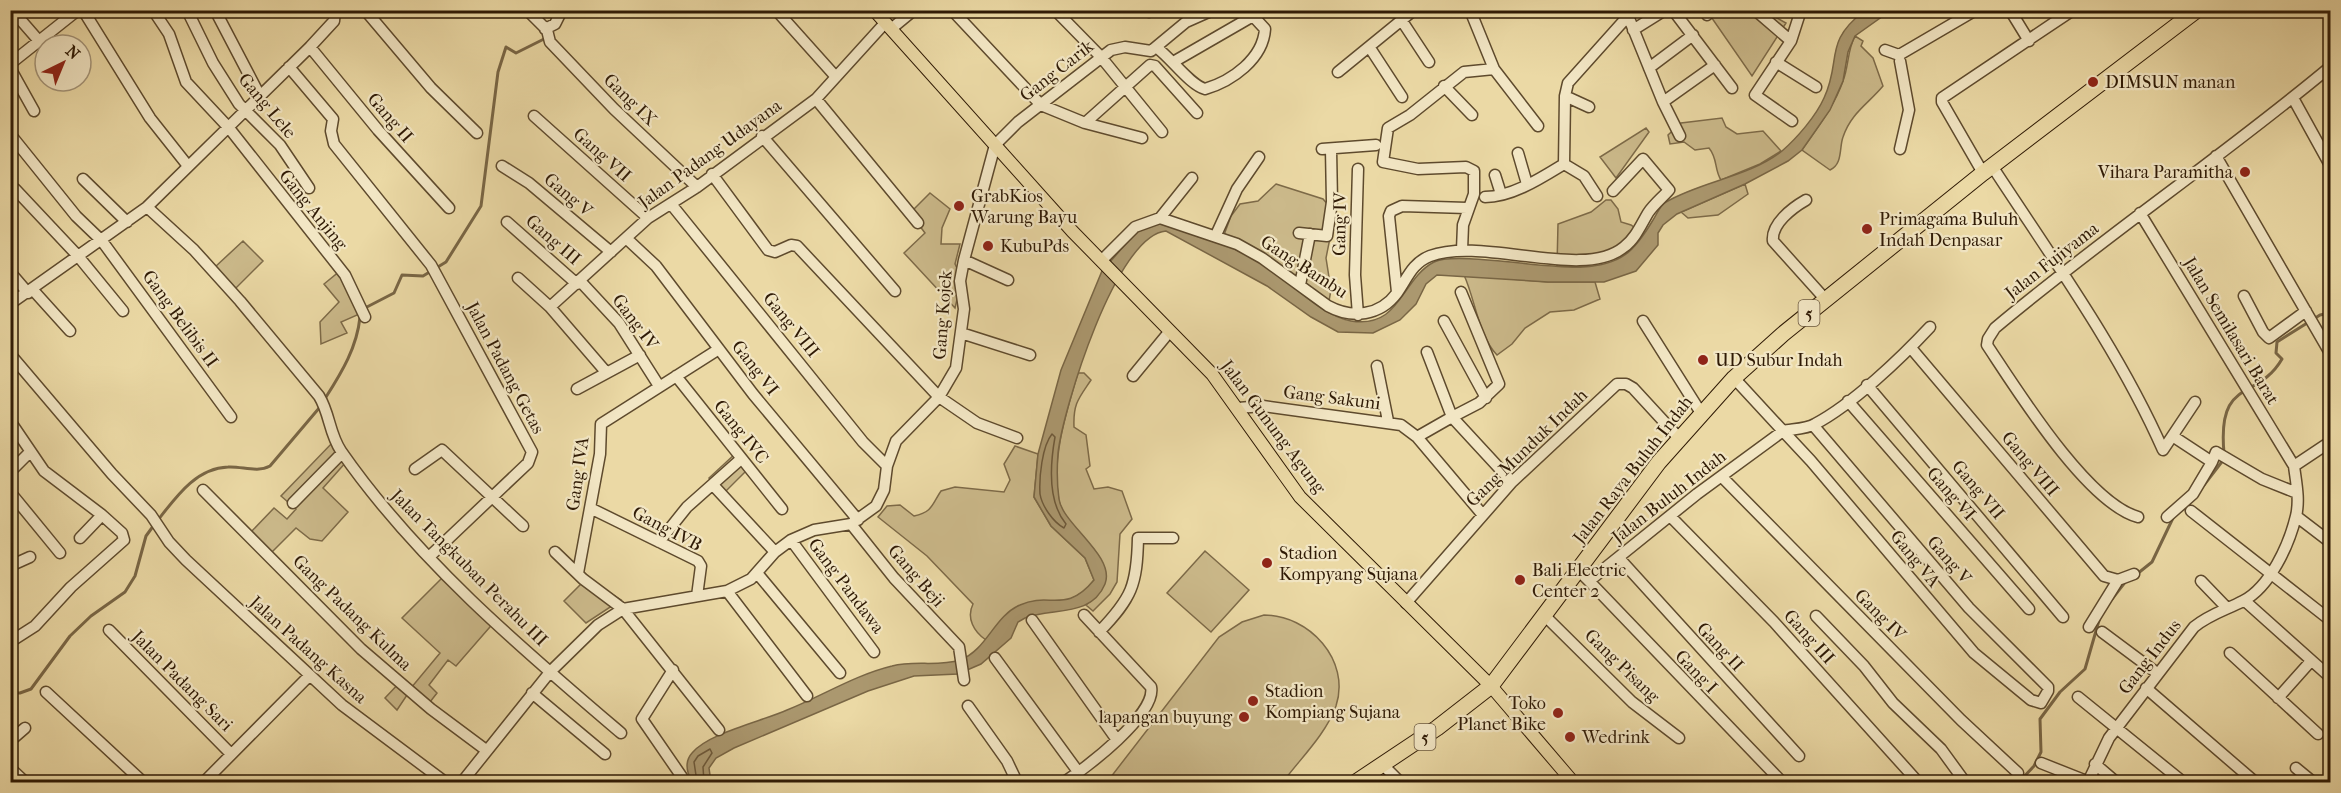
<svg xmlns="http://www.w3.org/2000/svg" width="2341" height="793" viewBox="0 0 2341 793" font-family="'IM FELL French Canon',serif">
<rect width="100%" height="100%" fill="#ebd9a5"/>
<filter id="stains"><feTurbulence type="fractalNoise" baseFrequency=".00333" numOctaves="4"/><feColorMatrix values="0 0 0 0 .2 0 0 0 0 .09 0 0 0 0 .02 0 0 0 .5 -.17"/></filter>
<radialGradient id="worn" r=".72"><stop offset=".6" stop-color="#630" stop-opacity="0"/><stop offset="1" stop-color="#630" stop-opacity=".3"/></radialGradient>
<path fill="#cbb98a" stroke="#7d6a48" stroke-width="1.5" d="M1707,11H1764L1786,23L1752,76Z
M1855,36L1863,41L1861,46L1873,58L1883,86C1868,104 1851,113 1843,137C1839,148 1843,164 1830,170L1802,150C1817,128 1834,107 1843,81C1849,66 1847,51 1855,36Z
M1722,118L1726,127L1737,134L1763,131L1781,151L1760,164L1721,180C1714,169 1718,159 1709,148L1695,150L1684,142L1670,144L1668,135L1681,123Z
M1646,128L1649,132L1616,178L1600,157Z
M1276,184L1323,199L1329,206L1334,218L1326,258L1331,290L1327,312L1221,243L1231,216L1240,204L1258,201Z
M1745,184L1748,194L1718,215L1688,218L1681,212Z
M930,193L950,209L942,228L941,244H960L955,264L962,279L955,308L904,253L925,233L910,213Z
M1606,200H1611L1618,209L1621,222L1631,225L1644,235C1638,243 1632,252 1624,257C1608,270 1577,267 1557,266L1558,224L1591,212Z
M243,241L263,261L234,290L215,267Z
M340,271L364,312L341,322L347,333L321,344L320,322L339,302L324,284Z
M1464,275L1548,282H1595L1600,299L1574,310L1550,312L1525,328L1512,344L1497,355C1479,337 1475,299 1464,275Z
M1078,373H1084L1091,380C1079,398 1073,403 1074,427L1086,435L1090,466L1086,469L1094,489L1108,487L1122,491L1132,519L1120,534L1117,582L1110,594L1093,611L1086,605C1140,567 1066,535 1059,501C1051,459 1066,413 1078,373Z
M332,443L347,461L323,488L348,512L322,541L310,539L296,528L272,552L250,533L274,508L287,519L296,509L281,496Z
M1015,446L1038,454L1034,497L1051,526L1085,558L1094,580L1085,591L1068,601L1042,602L986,640C974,632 966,618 973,604L927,556L878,517L887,506L900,505L914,516C933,512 932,504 941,491L955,487L1004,492L1010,480L1004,464Z
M736,453L749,468L723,494L709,478Z
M1205,551L1249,590L1211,632L1167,593Z
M447,573L496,620L456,666L448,660L429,685L437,693L430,702L411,689L397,710L385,698L402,680L411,688L440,653L402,618Z
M587,578L621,600L586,623L564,601Z
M1264,615C1309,615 1351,660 1336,706C1326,734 1300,759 1283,782H1107L1219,637L1242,622Z"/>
<path fill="#ab986f" stroke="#796645" stroke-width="1.5" d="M1864,11H1890L1855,36L1848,52L1843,81L1830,110L1802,150L1788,161L1745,184L1677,214L1663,225L1658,233V245L1636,271L1604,282H1548L1437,275L1426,284L1416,304L1400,320L1373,333L1338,332L1311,317L1267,286L1166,231C1116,235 1063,409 1058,453C1057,467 1057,485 1059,499C1062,524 1116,556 1105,584C1091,618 1052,607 1025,618L1018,622L1011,638L981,664L958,674L914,676L868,691L734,748L716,758L709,768L711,782H692C687,773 684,762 692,753C708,733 763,721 787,710C822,696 855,675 892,666C914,660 938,667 960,660C987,650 994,616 1020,605C1050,591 1065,615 1094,580L1085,558L1051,526L1034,497L1038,454L1061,370L1102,271L1138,230L1155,222C1193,233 1231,243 1264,265C1290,281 1321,316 1351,321C1401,329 1401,279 1434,262C1456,251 1552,270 1583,267C1621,265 1634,252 1653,220C1657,214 1660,205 1666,202C1702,181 1749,177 1782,151C1797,138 1816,116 1824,98C1842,59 1823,43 1864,11Z"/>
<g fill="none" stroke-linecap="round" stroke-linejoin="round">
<path stroke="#6d593a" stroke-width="1.5" d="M1052,434L1055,437C1050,465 1047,501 1066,524L1064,528C1053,522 1042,506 1040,494C1039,478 1042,446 1052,434Z
M697,782L694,762L698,756L710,749L712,753L703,767L704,782"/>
<path stroke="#796645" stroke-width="3" d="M363,309L394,293L402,275L423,276L446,262L481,206L498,72L506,47L516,53L546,38
M326,397C342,372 357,347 360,317
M2224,453C2217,376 2257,402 2282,359L2276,353L2277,342L2320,315L2330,313
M2204,485L2224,459
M158,520C176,497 196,468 228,467C242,466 257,473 270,466L320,407
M2137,574L2152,562L2173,518
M2112,599L2126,581
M10,693H20L31,689L70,636L91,616L125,592L135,576L146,536L154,525
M2019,782L2034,766L2041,752L2040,719L2060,692L2085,669L2100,617"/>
<defs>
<path id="minor" d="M12,10L39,41
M83,10L150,118L188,166
M153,10L169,34L186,82L229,128L345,275L365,317
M187,10L213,63L239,104L280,145L309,188
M215,10L260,96
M365,10L431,88L477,133
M527,10L547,30L550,42L614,109L697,187
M776,10L836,77
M952,10L1041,105L1085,123L1142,138
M1055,10L1101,57L1162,132
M1147,10L1149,12
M1673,10L1732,88
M1704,10L1707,15
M1755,10L1791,41
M2010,10L2029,41
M1626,11L1663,102L1680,136
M1402,21L1429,62
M545,29L555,24L562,10
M891,29L914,10
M1633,30L1665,10
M310,47L378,130L449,208
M1157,48C1171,58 1190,85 1205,89C1232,81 1263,59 1265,29L1253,16L1175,61
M1370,48L1402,97
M1885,50L1899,55L1976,10
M1776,62L1816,87
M10,64L78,10
M289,67L333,119L331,131L334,144L431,265L532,452L528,463L430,556
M10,68L34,111
M1649,68L1693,35
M1494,69L1538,126
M1338,72L1414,10
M1444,86L1472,115
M1565,96L1589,107
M2293,98L2330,165
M816,99L918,223
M1663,102L1715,65
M534,116L648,218
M1792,121L1755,95L1791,41L1801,10
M1085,123L1150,65L1155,66L1197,113
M10,134L76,216L102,241L231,417
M762,136L895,291
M1322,149L1376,145
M1900,149L1909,110L1900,61
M1518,153L1527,184
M2216,156L2330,353
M502,166L529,183L611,252
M1992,166C2052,258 2119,350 2163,450L2195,402
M1358,169L1355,275L1358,315
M1983,173L1942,102V98L2073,10
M712,174L768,250L775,252L791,245L797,246L939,397L977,423L1017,438
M1495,175L1501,194
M83,179L127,222
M15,189L78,256L123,311
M1597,196L1584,176L1564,164L1565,96L1568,83L1628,16
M1485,197C1512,197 1541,178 1564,164
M1806,200C1792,208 1771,224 1773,241L1826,300
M671,204L863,442L887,466
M147,207L194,250L240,301L319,396C330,414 329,433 341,451C416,559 521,648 621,733
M1160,218L1192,178
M507,222L577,284
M1299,233L1327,236L1332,202L1331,149
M1216,235L1237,189L1259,157
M626,238L656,266L753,394L858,520
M1462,250L1463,225L1474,194V171L1466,167L1418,169L1383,162L1388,128L1410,115L1464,72L1494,69L1470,10
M964,260L1008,280
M1101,261L1135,227L1160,218L1237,244L1262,258L1328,306C1352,319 1380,316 1397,293C1407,279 1412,263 1430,256C1483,236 1583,281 1624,247C1635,239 1641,225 1648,213C1654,204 1662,198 1669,190L1643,159L1613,191
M10,272L28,293
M518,278L550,307L606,372
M580,281L619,323L659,386
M1300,285L1310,234
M33,290L70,331
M1397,292L1389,216L1391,211L1402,206L1467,208
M1461,292L1499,384L1479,403L1452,417L1512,482
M2244,296L2263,332L2269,338L2306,311
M10,304L147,207L310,47L334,21L335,10
M550,307L648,218L697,187L816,99L885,23
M1444,321L1486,398
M1643,321L1701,413
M961,333L1030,355
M1911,348L2104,576L2118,580L2134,574
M10,354L112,474L151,515L169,542L186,560L342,705L445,782
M1377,366L1388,421
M676,376L782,509
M1133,376L1170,331
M1734,378L1783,431C1793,429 1806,429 1815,424C1853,404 1901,358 1930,327
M1867,385L2063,617
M577,389L640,355
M1848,401L2029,609
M1238,408L1263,406L1401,425L1417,437L1482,514
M10,421L44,471L102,515L122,533L124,540L71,587L35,626L10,642
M1417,437L1452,417L1427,352
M2212,462L2216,452L2262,479L2297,493
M2294,466L2330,442
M415,469L442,450L523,526
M10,472L30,452
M1722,477L1961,720L2018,773
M713,485L775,552
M203,490L361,649L431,709L486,750
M10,492L60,553
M293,503L342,453
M590,508L698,561L701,566L697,596
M2191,511L2330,620
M2296,516L2330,542
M1671,517L1774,622L1918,782
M2138,517C2087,503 2017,390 1987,345L1988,339L1995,328C2103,237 2221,158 2330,67
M2167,517L2193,494L2212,462L2174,437
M851,524L894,578L959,647L964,680
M80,538L102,515
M791,540L874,652
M659,542L687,507L741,459
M555,552L583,579L623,609L719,730
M1619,558L1799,756
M10,566L30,557
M1579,571L1589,581L1697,494L1783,431L1811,461L1974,653L2031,700L2041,703L2048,691V687L1969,608L1813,425
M578,573L600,454L601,424L719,349
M757,573L840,673
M1589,581L1782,782
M2201,581L2227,608
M727,591L807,696
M2245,601L2330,677
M1406,603L1512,482L1617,384H1626L1633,388L1679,438
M1544,615L1632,702L1679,738
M1816,616L1864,666L1893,703L1941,749L1965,782
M1032,620L1117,740
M2089,627L2118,580
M109,630L231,754
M1099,632C1132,598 1137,585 1138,538H1173
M2102,632L2157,673
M2230,653L2318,734
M995,658L1079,773
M673,670L642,719L682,777
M2146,688L2255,782
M46,692L143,782
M532,693L605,754
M2078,697L2183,782
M2278,698L2311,661
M968,706L1007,761L1017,782
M10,741L25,728
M2041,763L2089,782
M2095,764L2116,782
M1383,765L1400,782
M10,768L25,782
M2296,768L2313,782
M204,782L309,676
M462,782L550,672L598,625L623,609L727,591L751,579L775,552L791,540L814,530L851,524L876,506L884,490L887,466L896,441L939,397L956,368L964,309L960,281L964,260L995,145L1018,122L1111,50L1125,47L1151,51L1186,22L1213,10
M1064,782C1085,769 1157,714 1151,687L1084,615
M2088,782L2109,738L2194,627C2210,614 2226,610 2243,601C2270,587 2289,545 2296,516C2300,500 2296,482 2294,466L2140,213"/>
<path id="major" d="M874,10L1072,231L1212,374L1300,497L1491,686L1573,782"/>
<path id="highway" d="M1356,782L1437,728L1491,686L1659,462L1734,378L1783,334L1983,173L2197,10"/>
</defs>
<use href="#minor" stroke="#5e4a2d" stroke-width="13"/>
<use href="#major" stroke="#2f1a05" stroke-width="14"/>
<use href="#highway" stroke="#2f1a05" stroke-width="17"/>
<use href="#minor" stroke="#f2e6c4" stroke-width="10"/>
<use href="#major" stroke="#ebd9a5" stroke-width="12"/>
<use href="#highway" stroke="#ebd9a5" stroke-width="15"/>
</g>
<g fill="#8f2418" stroke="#f2e6c4" stroke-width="2">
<circle cx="2093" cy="82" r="6"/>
<circle cx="2245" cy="172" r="6"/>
<circle cx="959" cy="206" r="6"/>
<circle cx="1867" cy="229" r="6"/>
<circle cx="988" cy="246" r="6"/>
<circle cx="1703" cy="360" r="6"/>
<circle cx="1267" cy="563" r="6"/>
<circle cx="1520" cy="580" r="6"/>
<circle cx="1253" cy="701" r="6"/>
<circle cx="1558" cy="713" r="6"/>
<circle cx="1244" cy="717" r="6"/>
<circle cx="1570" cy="737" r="6"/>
</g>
<g text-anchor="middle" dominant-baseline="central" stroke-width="4.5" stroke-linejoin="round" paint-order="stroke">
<g fill="#f2e6c4" stroke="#6a573e" stroke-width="1.5">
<rect x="1798.5" y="300" width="21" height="26" rx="4.5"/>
<rect x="1414.5" y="724" width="21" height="26" rx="4.5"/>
</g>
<g font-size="16" font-weight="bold" fill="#2f1a05">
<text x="1809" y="313">5</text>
<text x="1425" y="737">5</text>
</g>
<g font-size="18" fill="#2f1a05" stroke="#f2e6c4">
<text transform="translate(1057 71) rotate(-38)">Gang Carik</text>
<text transform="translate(630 100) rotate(44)">Gang IX</text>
<text transform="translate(267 106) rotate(50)">Gang Lele</text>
<text transform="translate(390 118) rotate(49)">Gang II</text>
<text transform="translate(710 154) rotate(-36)">Jalan Padang Udayana</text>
<text transform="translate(602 155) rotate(42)">Gang VII</text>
<text transform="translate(568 195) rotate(40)">Gang V</text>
<text transform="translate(313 210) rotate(51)">Gang Anjing</text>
<text transform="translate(1340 224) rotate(-89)">Gang IV</text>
<text transform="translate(553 240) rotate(41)">Gang III</text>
<text transform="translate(2052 261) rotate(-38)">Jalan Fujiyama</text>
<text transform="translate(1304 267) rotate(33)">Gang Bambu</text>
<text transform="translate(943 315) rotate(-86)">Gang Kojek</text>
<text transform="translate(180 319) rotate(54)">Gang Belibis II</text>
<text transform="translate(635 322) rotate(53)">Gang IV</text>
<text transform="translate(791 325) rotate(51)">Gang VIII</text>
<text transform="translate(2231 331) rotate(59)">Jalan Semilasari Barat</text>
<text transform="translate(505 368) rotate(62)">Jalan Padang Getas</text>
<text transform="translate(755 368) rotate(52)">Gang VI</text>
<text transform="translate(1332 398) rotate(7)">Gang Sakuni</text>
<text transform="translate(1273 427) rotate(53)">Jalan Gunung Agung</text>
<text transform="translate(741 432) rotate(51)">Gang IVC</text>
<text transform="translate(1527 448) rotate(-44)">Gang Munduk Indah</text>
<text transform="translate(2030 464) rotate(50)">Gang VIII</text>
<text transform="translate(1633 470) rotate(-52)">Jalan Raya Buluh Indah</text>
<text transform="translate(578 474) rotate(-82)">Gang IVA</text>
<text transform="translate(1978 490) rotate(50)">Gang VII</text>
<text transform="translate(1951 494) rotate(49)">Gang VI</text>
<text transform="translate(1669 497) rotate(-38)">Jalan Buluh Indah</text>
<text transform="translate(667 529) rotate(28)">Gang IVB</text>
<text transform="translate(1915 559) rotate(51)">Gang VA</text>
<text transform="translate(1949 560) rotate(49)">Gang V</text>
<text transform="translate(469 568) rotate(45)">Jalan Tangkuban Perahu III</text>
<text transform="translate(916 576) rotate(49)">Gang Beji</text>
<text transform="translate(846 586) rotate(53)">Gang Pandawa</text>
<text transform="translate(352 613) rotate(44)">Gang Padang Kulma</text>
<text transform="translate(1880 615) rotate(45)">Gang IV</text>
<text transform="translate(1809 637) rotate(48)">Gang III</text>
<text transform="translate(1720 647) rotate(47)">Gang II</text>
<text transform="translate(308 650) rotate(42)">Jalan Padang Kasna</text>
<text transform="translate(2150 657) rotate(-52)">Gang Indus</text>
<text transform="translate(1622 666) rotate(44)">Gang Pisang</text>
<text transform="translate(1696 672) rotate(46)">Gang I</text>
<text transform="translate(182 681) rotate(45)">Jalan Padang Sari</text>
</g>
<g font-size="18" fill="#2f1a05" stroke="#f2e6c4" text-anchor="start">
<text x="2105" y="82">DIMSUN manan</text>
<text x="2233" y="172" text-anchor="end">Vihara Paramitha</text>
<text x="971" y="196">GrabKios<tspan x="971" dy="21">Warung Bayu</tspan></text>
<text x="1879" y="219">Primagama Buluh<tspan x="1879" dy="21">Indah Denpasar</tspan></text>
<text x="1000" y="246">KubuPds</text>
<text x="1715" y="360">UD Subur Indah</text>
<text x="1279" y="553">Stadion<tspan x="1279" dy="21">Kompyang Sujana</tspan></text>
<text x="1532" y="570">Bali Electric<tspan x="1532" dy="21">Center 2</tspan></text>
<text x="1265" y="691">Stadion<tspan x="1265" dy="21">Kompiang Sujana</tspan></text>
<text x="1546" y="703" text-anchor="end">Toko<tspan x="1546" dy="21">Planet Bike</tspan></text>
<text x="1232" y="717" text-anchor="end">lapangan buyung</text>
<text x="1582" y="737">Wedrink</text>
</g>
</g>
<rect width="2341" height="793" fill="none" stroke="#ebd9a5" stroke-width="36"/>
<rect x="12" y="12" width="2317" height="769" fill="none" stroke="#2f1a05" stroke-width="3"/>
<rect x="18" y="18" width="2305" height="757" fill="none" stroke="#2f1a05" stroke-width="1.5"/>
<g transform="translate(63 63) rotate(43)"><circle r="28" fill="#f2e6c4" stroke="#a49478" stroke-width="1.5"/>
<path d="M0-4.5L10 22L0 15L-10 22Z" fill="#8f2418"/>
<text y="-9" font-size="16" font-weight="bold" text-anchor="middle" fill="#2f1a05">N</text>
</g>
<rect width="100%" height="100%" filter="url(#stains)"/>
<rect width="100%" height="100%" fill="url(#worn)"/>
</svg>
